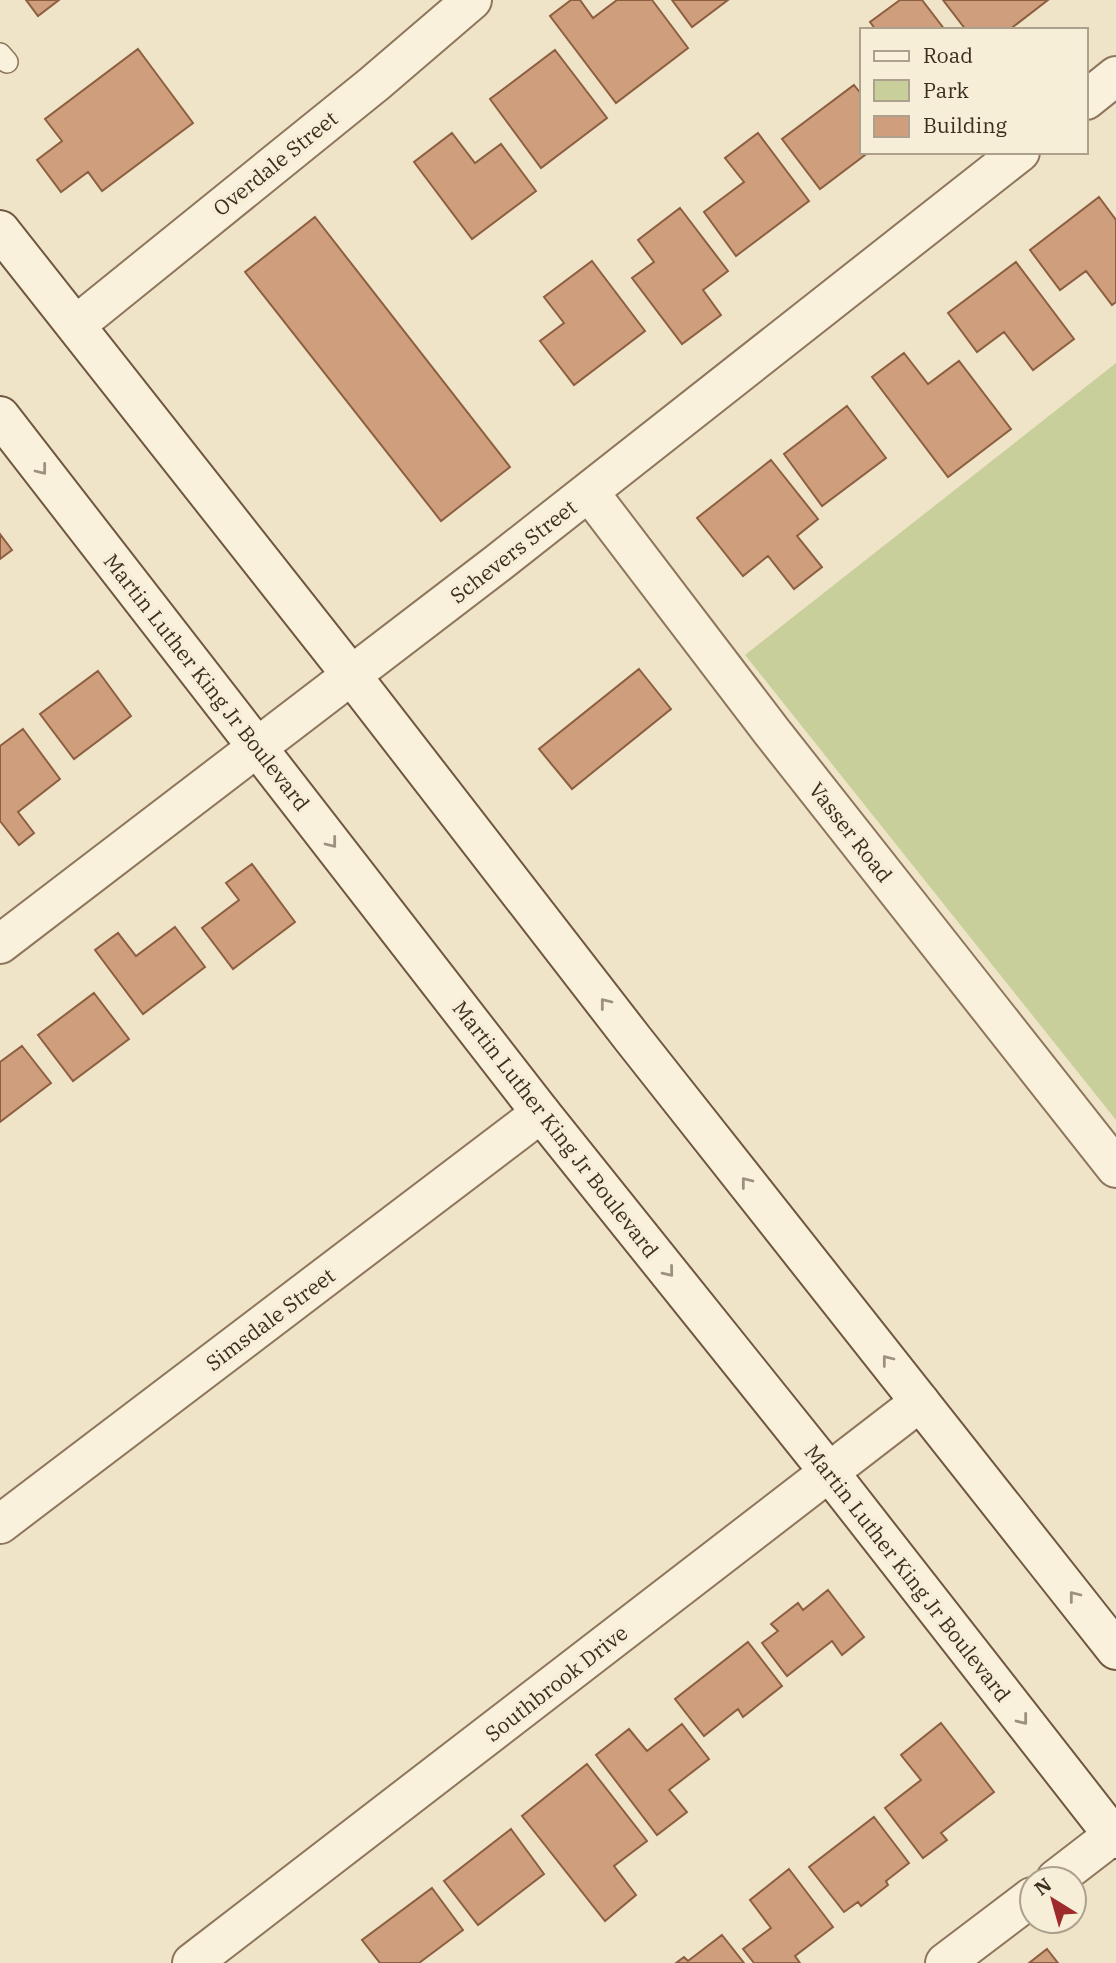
<svg xmlns="http://www.w3.org/2000/svg" width="1116" height="1963" viewBox="0 0 1116 1963" font-family="'IBM Plex Serif',serif">
<rect width="100%" height="100%" fill="#f0e4c8"/>
<path fill="#c9cf9b" d="M1116,363V1120L745,655Z"/>
<path fill="#cf9f7d" stroke="#8d5f41" stroke-width="2" d="M26,0H59L38,16Z
M571,0H580L593,18L617,0H652L688,48L616,103L550,16Z
M672,0H728L692,27Z
M900,0H922L945,30H876L870,22Z
M943,0H1048L1009,30H966Z
M138,49L193,123L102,191L88,172L61,192L37,160L62,141L45,119Z
M555,50L607,118L541,168L490,99Z
M854,85L862,95V152H869L820,189L782,139Z
M452,133L475,163L501,144L536,191L472,239L414,162Z
M758,133L809,201L736,256L704,212L744,182L725,158Z
M1099,197L1116,220V302L1112,305L1086,271L1060,290L1030,250Z
M680,208L728,271L703,290L721,315L682,344L632,278L654,262L638,240Z
M315,217L510,467L441,521L245,272Z
M592,261L645,331L574,385L540,341L564,323L544,297Z
M1016,262L1074,339L1033,370L1004,332L977,352L948,313Z
M904,353L928,384L959,361L1011,429L948,477L872,377Z
M847,406L886,458L822,506L784,454Z
M771,460L818,519L797,536L822,567L794,589L768,556L743,576L697,518Z
M0,534L12,550L0,559Z
M639,669L671,709L572,789L539,749Z
M98,671L131,716L74,759L40,714Z
M23,729L60,779L18,812L34,833L19,845L0,821V746Z
M252,864L295,922L233,969L202,928L239,900L226,883Z
M175,927L205,967L143,1014L95,950L118,933L136,956Z
M94,993L129,1039L73,1081L38,1035Z
M22,1046L51,1083L0,1122V1062Z
M828,1590L864,1637L842,1655L832,1641L787,1676L762,1643L778,1631L771,1624L798,1603L803,1610Z
M748,1642L782,1686L743,1717L738,1709L704,1736L675,1699Z
M941,1723L994,1792L941,1833L947,1840L923,1858L885,1808L921,1780L901,1755Z
M682,1724L709,1759L669,1790L687,1812L657,1835L596,1755L629,1729L647,1751Z
M587,1764L647,1841L614,1866L636,1895L605,1921L522,1816Z
M874,1817L909,1863L886,1881L888,1885L861,1906L858,1902L844,1912L809,1867Z
M511,1829L544,1874L478,1925L444,1881Z
M789,1869L833,1927L795,1956L800,1963H754L743,1949L771,1928L750,1900Z
M432,1888L463,1930L419,1963H380L362,1940Z
M722,1935L744,1963H676L684,1957L688,1961Z
M1047,1949L1058,1963H1029Z"/>
<g fill="none" stroke-linecap="round" stroke-linejoin="round">
<defs>
<path id="lane" d="M0,54L7,62"/>
<path id="street" d="M1086,100L1116,76
M76,325L374,84L472,0
M589,492L772,732L1116,1168
M0,944L498,563L1020,152
M0,1524L541,1113
M1056,1879L1113,1835
M192,1963L920,1402
M945,1963L1032,1897"/>
<path id="secondary" d="M0,230L352,676L633,1039L1116,1650
M0,416L541,1113L829,1472L1116,1839"/>
</defs>
<use href="#lane" stroke="#8d765c" stroke-width="24"/>
<use href="#street" stroke="#8d765c" stroke-width="42"/>
<use href="#secondary" stroke="#6f573f" stroke-width="42"/>
<use href="#lane" stroke="#faf1dc" stroke-width="21"/>
<use href="#street" stroke="#faf1dc" stroke-width="38"/>
<use href="#secondary" stroke="#faf1dc" stroke-width="38"/>
</g>
<defs><path id="oneway-chevron" d="M-2-3.5L2.5 0L-2 3.5" fill="none" stroke-width="1.6" stroke-linecap="round" stroke-linejoin="round" transform="scale(1.75)"/></defs>
<g stroke="#9c907e">
<use href="#oneway-chevron" transform="translate(42 470) rotate(52)"/>
<use href="#oneway-chevron" transform="translate(332 843) rotate(52)"/>
<use href="#oneway-chevron" transform="translate(605 1003) rotate(-128)"/>
<use href="#oneway-chevron" transform="translate(746 1182) rotate(-128)"/>
<use href="#oneway-chevron" transform="translate(669 1272) rotate(51)"/>
<use href="#oneway-chevron" transform="translate(887 1360) rotate(-128)"/>
<use href="#oneway-chevron" transform="translate(1074 1596) rotate(-128)"/>
<use href="#oneway-chevron" transform="translate(1023 1720) rotate(52)"/>
</g>
<g text-anchor="middle" dominant-baseline="central" stroke-width="7" stroke-linejoin="round" paint-order="stroke">
<g font-size="21" fill="#3d2e20" stroke="#f7eed8">
<text transform="translate(275 163) rotate(-39)">Overdale Street</text>
<text transform="translate(513 551) rotate(-38)">Schevers Street</text>
<text transform="translate(207 682) rotate(52)">Martin Luther King Jr Boulevard</text>
<text transform="translate(851 832) rotate(52)">Vasser Road</text>
<text transform="translate(556 1129) rotate(52)">Martin Luther King Jr Boulevard</text>
<text transform="translate(270 1319) rotate(-37)">Simsdale Street</text>
<text transform="translate(908 1573) rotate(52)">Martin Luther King Jr Boulevard</text>
<text transform="translate(556 1683) rotate(-38)">Southbrook Drive</text>
</g>
</g>
<rect x="860" y="28" width="228" height="126" fill="#f7eed8" stroke="#ada18e" stroke-width="2"/>
<rect x="874" y="51" width="35" height="10" fill="#faf1dc" stroke="#ada18e" stroke-width="2"/>
<text x="923" y="63" font-size="21" fill="#3d2e20">Road</text>
<rect x="874" y="80" width="35" height="21" fill="#c9cf9b" stroke="#ada18e" stroke-width="2"/>
<text x="923" y="98" font-size="21" fill="#3d2e20">Park</text>
<rect x="874" y="116" width="35" height="21" fill="#cf9f7d" stroke="#ada18e" stroke-width="2"/>
<text x="923" y="133" font-size="21" fill="#3d2e20">Building</text>
<g transform="translate(1053 1900) rotate(323)"><circle r="33" fill="#f7eed8" stroke="#ada18e" stroke-width="2"/>
<path d="M0-5L12 26L0 18L-12 26Z" fill="#9e2a2b"/>
<text y="-10" font-size="19" font-weight="bold" text-anchor="middle" fill="#3d2e20">N</text>
</g>
</svg>
